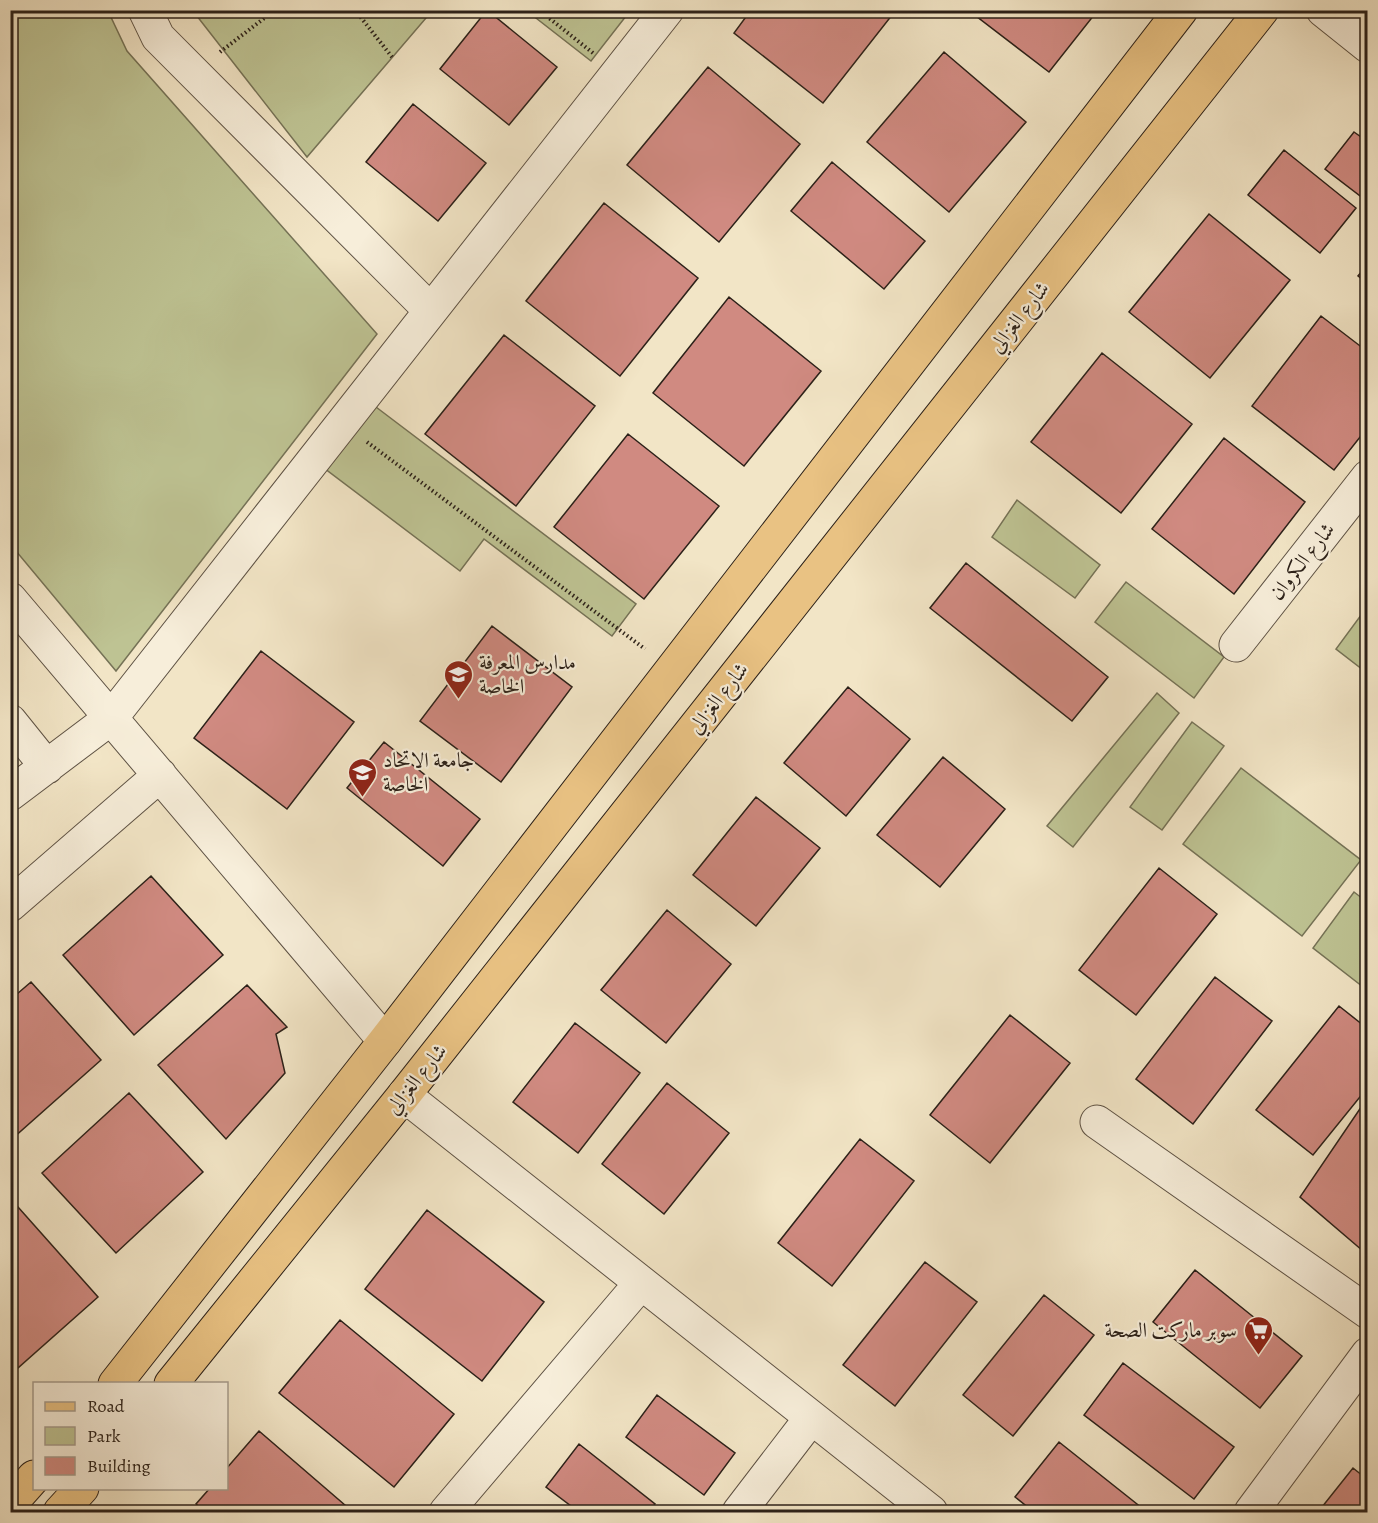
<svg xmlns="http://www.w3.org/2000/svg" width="1378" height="1523" viewBox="0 0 1378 1523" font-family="Alegreya,Amiri,serif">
<rect width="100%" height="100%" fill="#f2e5c6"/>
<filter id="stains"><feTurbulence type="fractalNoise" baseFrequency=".00333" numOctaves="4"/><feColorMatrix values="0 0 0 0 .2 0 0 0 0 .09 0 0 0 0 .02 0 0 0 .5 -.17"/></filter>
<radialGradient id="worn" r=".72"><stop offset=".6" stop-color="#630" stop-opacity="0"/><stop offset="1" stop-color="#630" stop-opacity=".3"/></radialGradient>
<path fill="#bec393" stroke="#757256" stroke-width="1.5" d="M10,11H108L127,51L377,334L116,671L11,545Z
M193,11H432L307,157Z
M527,11H630L591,61Z
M372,404L636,604L612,636L484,539L460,571L324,468Z
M1017,500L1100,565L1075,598L992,537Z
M1126,582L1224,657L1194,698L1095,622Z
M1367,607V673L1336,649Z
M1157,693L1179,713L1073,847L1047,826Z
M1192,722L1224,746L1162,830L1130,807Z
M1241,768L1361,860L1302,936L1183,844Z
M1354,892L1367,902V990L1313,948Z"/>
<path fill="#d08a81" stroke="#2c2119" stroke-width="1.5" d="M487,10L557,67L509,125L440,69Z
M751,10H896L823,103L734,33Z
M980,10H1098L1049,72L976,16Z
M944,52L1026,122L949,212L867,142Z
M708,67L800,144L719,242L627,165Z
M413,104L486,163L438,221L366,162Z
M1354,132L1368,142V202L1325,169Z
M1284,150L1356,208L1320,253L1248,195Z
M832,162L925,241L884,289L791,211Z
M604,203L698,278L620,376L526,301Z
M1209,214L1290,280L1210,378L1129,312Z
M1368,264V284L1358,276Z
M729,297L821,371L744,466L653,393Z
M1321,316L1368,352V427L1334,470L1252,406Z
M504,335L595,406L516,506L425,434Z
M1102,353L1192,424L1121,513L1031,442Z
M628,434L719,506L644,599L554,527Z
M1224,438L1305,502L1234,594L1152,529Z
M966,563L1108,677L1072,721L930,608Z
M492,626L572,687L501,782L420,721Z
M261,651L354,722L287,809L194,738Z
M848,687L910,739L846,816L784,763Z
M384,742L480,819L443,866L347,788Z
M943,757L1005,809L940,887L877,835Z
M756,797L820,848L756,926L693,875Z
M1159,868L1217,914L1136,1015L1079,970Z
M151,876L223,955L134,1035L63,955Z
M667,910L731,964L666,1043L601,990Z
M1215,977L1272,1021L1193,1124L1136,1079Z
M31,982L101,1060L13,1138L10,1136V1000Z
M247,985L287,1027L276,1034L285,1073L226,1139L158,1065Z
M1339,1006L1368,1029V1087L1313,1155L1256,1110Z
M1010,1015L1070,1063L990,1163L930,1115Z
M575,1023L640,1073L578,1153L513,1102Z
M667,1083L729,1133L664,1214L602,1164Z
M129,1093L203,1172L116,1253L42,1173Z
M1368,1097V1245L1363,1251L1300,1197Z
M860,1139L914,1181L832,1286L778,1243Z
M18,1207L98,1297L10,1375V1213Z
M427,1210L544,1302L482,1381L365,1289Z
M925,1262L977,1302L895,1406L843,1365Z
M1195,1270L1302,1356L1260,1408L1153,1322Z
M1044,1295L1094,1335L1013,1436L963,1395Z
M340,1320L454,1414L394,1487L279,1393Z
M1123,1363L1234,1447L1194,1499L1084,1415Z
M657,1395L735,1453L704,1495L626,1437Z
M259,1431L353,1512H206L196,1504L210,1488H226V1469Z
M1059,1442L1147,1512H1034L1015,1497Z
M579,1444L655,1504L649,1512H579L546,1487Z
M1353,1468L1368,1480V1512H1318Z"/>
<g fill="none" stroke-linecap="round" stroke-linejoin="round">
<defs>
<path id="minor" d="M145,10L158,37L430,310
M1323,10L1368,46
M10,599L385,1041
M1236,645L1368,477
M10,721L47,767
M10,794L111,718L667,10
M10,905L160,775
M404,1095L931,1512
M1097,1122L1368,1312
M446,1512L641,1283
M739,1512L811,1418
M1251,1512L1368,1354"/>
<path id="major" d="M115,1384L385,1041L1181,10
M171,1384L404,1095L1262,10
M10,1504L34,1477
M60,1512L82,1488"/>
</defs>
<use href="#minor" stroke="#5e5244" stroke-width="35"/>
<use href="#major" stroke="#2c2119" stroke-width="35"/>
<path stroke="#2c2119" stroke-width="4" stroke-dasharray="1.5 3" stroke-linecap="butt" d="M355,10L392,57
M539,10L593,53
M612,10L622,18
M220,52L275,10
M367,442L645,649"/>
<use href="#minor" stroke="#f7eeda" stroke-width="33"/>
<use href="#major" stroke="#e9c283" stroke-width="33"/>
</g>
<defs>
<symbol id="school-pin" viewBox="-11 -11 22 30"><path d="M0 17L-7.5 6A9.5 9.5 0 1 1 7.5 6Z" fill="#8f2418" stroke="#f7eeda"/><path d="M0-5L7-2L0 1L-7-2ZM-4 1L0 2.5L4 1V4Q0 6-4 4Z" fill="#fff"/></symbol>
<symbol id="university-pin" viewBox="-11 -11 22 30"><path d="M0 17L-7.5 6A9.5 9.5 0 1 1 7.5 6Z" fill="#8f2418" stroke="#f7eeda"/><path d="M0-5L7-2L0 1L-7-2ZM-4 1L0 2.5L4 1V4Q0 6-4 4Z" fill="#fff"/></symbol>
<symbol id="supermarket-pin" viewBox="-11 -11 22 30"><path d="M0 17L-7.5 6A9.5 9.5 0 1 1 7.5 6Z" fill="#8f2418" stroke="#f7eeda"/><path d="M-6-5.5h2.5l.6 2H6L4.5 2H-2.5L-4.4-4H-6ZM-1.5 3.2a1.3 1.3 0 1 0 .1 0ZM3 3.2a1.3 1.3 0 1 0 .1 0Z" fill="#fff"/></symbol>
</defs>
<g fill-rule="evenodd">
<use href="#school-pin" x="442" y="658" width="33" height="45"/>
<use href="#university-pin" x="346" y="756" width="33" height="45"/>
<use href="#supermarket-pin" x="1242" y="1314" width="33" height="45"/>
</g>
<g text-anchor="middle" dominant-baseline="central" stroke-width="4.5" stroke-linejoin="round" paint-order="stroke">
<g font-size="21" fill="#2c2119" stroke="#f7eeda">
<text transform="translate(1019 317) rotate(-52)">شارع الغزالي</text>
<text transform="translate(1302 561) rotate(-52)">شارع الكروان</text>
<text transform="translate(718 698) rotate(-52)">شارع الغزالي</text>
<text transform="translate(416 1079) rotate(-51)">شارع الغزالي</text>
</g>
<g font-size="21" fill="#2c2119" stroke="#f7eeda" text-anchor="start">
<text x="479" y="662">مدارس المعرفة<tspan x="479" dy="24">الخاصة</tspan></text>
<text x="383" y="760">جامعة الاتحاد<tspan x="383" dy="24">الخاصة</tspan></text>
<text x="1237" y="1330" text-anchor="end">سوبر ماركت الصحة</text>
</g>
</g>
<rect width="1378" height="1523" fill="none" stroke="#f2e5c6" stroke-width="36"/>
<rect x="12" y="12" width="1354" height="1499" fill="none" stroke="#2c2119" stroke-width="3"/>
<rect x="18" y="18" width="1342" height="1487" fill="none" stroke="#2c2119" stroke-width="1.5"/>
<rect x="33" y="1382" width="195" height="108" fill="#f7eeda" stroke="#a69c8d" stroke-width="1.5"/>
<rect x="45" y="1402" width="30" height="9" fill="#e9c283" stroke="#a69c8d" stroke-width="1.5"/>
<text x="87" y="1412" font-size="18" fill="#2c2119">Road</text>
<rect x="45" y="1427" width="30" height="18" fill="#bec393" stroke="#a69c8d" stroke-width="1.5"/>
<text x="87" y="1442" font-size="18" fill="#2c2119">Park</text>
<rect x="45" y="1457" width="30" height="18" fill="#d08a81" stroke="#a69c8d" stroke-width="1.5"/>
<text x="87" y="1472" font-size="18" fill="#2c2119">Building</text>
<rect width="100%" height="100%" filter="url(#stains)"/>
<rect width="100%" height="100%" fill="url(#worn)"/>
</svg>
